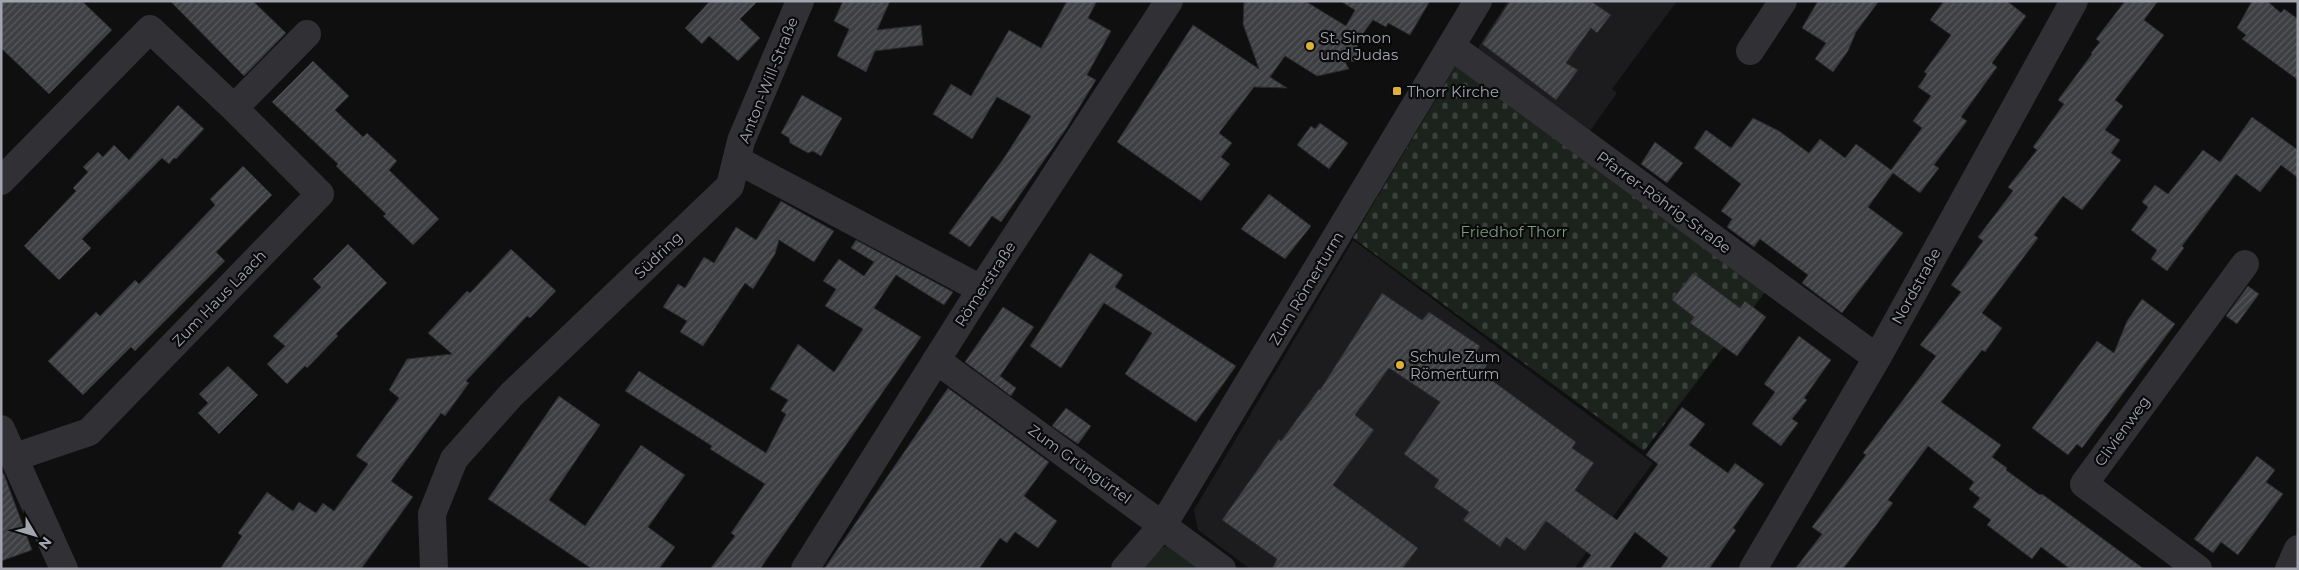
<svg xmlns="http://www.w3.org/2000/svg" width="2299" height="570" viewBox="0 0 2299 570" font-family="Montserrat,sans-serif">
<defs>
<pattern id="cemetery-stones" width="16" height="16" patternUnits="userSpaceOnUse" patternTransform="scale(1.25)"><rect width="16" height="16" fill="#1c231d"/><path d="M2 7V4a2 2 0 0 1 4 0v3zM10 15v-3a2 2 0 0 1 4 0v3z" fill="#3a403b"/></pattern>
<pattern id="building-hatch" width="6" height="6" patternUnits="userSpaceOnUse" patternTransform="scale(1.25)"><rect width="6" height="6" fill="#3e3f43"/><path d="M-1 1l2-2M0 6l6-6M5 7l2-2" fill="none" stroke="#57585c"/></pattern>
</defs>
<rect width="100%" height="100%" fill="#0f0f10"/>
<path fill="#1c1b1d" d="M1508,1H1677L1612,89L1617,93L1587,135L1476,54L1480,44Z
M1353,240L1653,463L1574,569H1250L1198,530L1194,510Z"/>
<path fill="url(#cemetery-stones)" d="M1457,64L1766,291L1644,451L1353,238Z"/>
<path fill="#1c231d" d="M1168,545L1203,569H1142L1159,549Z"/>
<path fill="url(#building-hatch)" stroke="#2a292c" d="M1,1H82L112,30L49,94L1,48Z
M170,1H253L286,33L244,76Z
M710,1H758L740,19L760,38L738,61L709,36L702,44L685,28Z
M843,1H890L877,30L921,25L923,45L875,51L866,72L837,56L849,29L834,21Z
M1067,1H1097L1088,18L1111,31L1087,75L1096,80L1066,129L1001,222L992,216L970,247L949,233L1004,158L1031,116L997,97L972,139L933,114L951,84L971,96L1009,30L1041,48Z
M1244,1H1305L1346,26L1355,10L1340,1H1430L1410,35L1388,23L1386,27L1373,20L1357,41L1359,61L1345,62L1349,69L1317,76L1285,56L1270,77L1287,88L1254,87L1219,133L1232,143L1221,157L1230,164L1201,201L1117,142L1193,25L1259,69L1243,24Z
M1510,1H1591L1611,15L1597,33L1591,28L1566,63L1578,70L1556,100L1482,44Z
M1818,1H1879L1856,32L1848,51L1833,72L1815,59L1826,43L1802,28Z
M1944,1H2007L2026,16L1992,63L1997,67L1961,117L1967,121L1934,165L1939,168L1920,193L1893,173L1868,207L1903,233L1842,313L1802,283L1808,275L1760,239L1754,247L1727,227L1732,219L1721,211L1741,184L1694,148L1706,130L1731,148L1753,118L1779,131L1809,153L1820,139L1845,158L1856,144L1891,170L1922,128L1913,121L1931,96L1918,87L1927,74L1924,72L1951,35L1930,20Z
M2125,1H2158L2144,20L2164,35L2115,100L2123,106L2105,130L2120,140L2111,153L2121,160L2082,210L2063,196L2034,235L2038,238L1982,313L2002,328L1985,352L1982,350L1941,402L2001,445L1992,457L2007,468L2006,470L2040,495L2042,494L2144,569H2070L2041,547L2032,559L1987,525L1991,520L1973,507L1980,498L1969,489L1974,482L1928,446L1888,500L1893,503L1843,569H1795L1822,534L1812,527L1866,455L1863,453L1936,356L1920,345L1961,292L1951,285L1983,241L1978,237L2013,191L2008,187L2037,150L2033,147L2064,104L2058,100L2092,54L2091,53L2100,42L2096,39Z
M2252,1H2267L2281,13L2284,9L2298,19V80L2242,39L2246,35L2237,28Z
M313,61L349,96L335,110L363,137L367,133L397,161L389,170L439,219L413,245L383,216L386,214L336,166L338,164L272,102Z
M802,95L842,118L821,156L813,151L808,153L790,143L789,138L781,133Z
M178,105L204,129L176,159L174,158L169,164L162,158L82,239L91,248L59,280L24,246L76,191L73,188L88,172L83,167L98,152L103,157L114,145L129,160Z
M2252,117L2298,150V178L2281,165L2260,192L2236,174L2182,246L2184,248L2167,271L2151,259L2157,250L2131,230L2148,207L2142,202L2155,185L2168,194L2203,150L2220,162Z
M1320,123L1348,143L1329,169L1297,145L1311,126L1315,129Z
M1655,142L1683,163L1667,183L1641,164Z
M243,166L272,195L216,252L225,261L135,351L131,347L83,395L48,361L96,312L100,316L135,280L139,284L215,205L210,199Z
M1269,194L1311,226L1285,259L1241,229Z
M781,201L834,231L814,262L779,240L775,254L753,289L745,283L703,346L680,332L687,321L663,307L678,284L685,288L704,257L714,263L736,227L756,240Z
M856,240L953,292L944,305L896,275L874,308L921,337L760,569H710L735,536L731,533L765,484L710,449L712,446L625,391L639,371L766,453L786,414L781,411L788,400L770,389L798,344L834,372L863,329L825,306L836,289L823,281L839,259L864,276L874,262L851,248Z
M348,244L387,283L336,334L338,336L307,368L305,366L287,384L267,364L285,346L273,336L321,287L313,279Z
M511,249L556,291L530,318L527,316L466,381L469,383L445,416L441,413L391,481L413,497L361,569H220L242,536L238,533L267,492L293,511L299,502L316,513L323,503L334,511L368,464L356,456L399,398L389,390L407,359L452,354L428,333L467,291L470,293Z
M1090,253L1123,275L1115,287L1236,366L1196,422L1125,374L1152,333L1104,303L1061,368L1030,346Z
M1693,273L1740,308L1745,301L1766,317L1737,356L1690,323L1694,317L1672,300Z
M2248,286L2259,294L2237,324L2226,316Z
M1382,293L1422,320L1429,312L1480,346L1476,353L1488,363L1482,373L1576,442L1572,448L1594,463L1575,490L1617,520L1658,464L1646,455L1682,407L1705,424L1689,445L1728,473L1735,463L1764,484L1733,528L1736,530L1709,569H1660L1668,558L1635,532L1609,569H1581L1591,555L1546,521L1525,551L1506,537L1500,547L1463,520L1469,512L1434,487L1439,480L1404,454L1440,402L1389,368L1355,415L1374,430L1333,485L1418,548L1402,569H1272L1277,559L1222,520L1279,439L1281,441L1319,389L1320,390Z
M2142,299L2175,324L2082,448L2077,444L2068,455L2032,428L2097,341L2114,353L2127,321Z
M1003,307L1034,327L1000,376L1016,388L1011,396L965,362Z
M1799,336L1831,360L1804,398L1807,400L1792,419L1798,423L1781,446L1752,424L1775,392L1764,384Z
M228,366L258,395L219,434L198,413L208,403L199,394Z
M948,388L1049,462L1024,496L1057,521L1038,548L1015,532L1007,543L1000,538L979,569H824Z
M559,396L600,425L549,500L585,526L641,445L685,475L648,527L675,547L659,569H592L488,499Z
M1066,408L1091,426L1078,444L1052,426Z
M2257,456L2275,470L2266,482L2283,494L2238,555L2221,542L2213,553L2194,539Z
M1,472L4,474L32,550L1,561Z"/>
<g fill="none" stroke-linecap="round" stroke-linejoin="round">
<path stroke="#313135" stroke-width="28" d="M1451,46L1877,358
M1750,51L1783,1
M234,108L307,34
M737,160L981,289
M1,181L150,29L234,108L320,194L89,432L15,457
M936,360L1222,569
M1,429L64,569
M434,569L432,514L454,459L511,395L730,186L741,141L800,1
M805,569L978,294L1169,1
M1125,569L1163,525L1478,1
M1753,569L1877,358L2074,1
M2198,569L2084,484L2245,264
M2289,569L2298,549"/>
</g>
<g fill="#ddb03a" stroke="#0a0a0b" stroke-width="2">
<circle cx="1310" cy="46" r="5"/>
<rect x="1392" y="86" width="10" height="10" rx="2.5"/>
<circle cx="1400" cy="365" r="5"/>
</g>
<g text-anchor="middle" dominant-baseline="central" stroke-width="4.5" stroke-linejoin="round" paint-order="stroke">
<g font-size="15" fill="#a2a5b0" stroke="#0a0a0b" text-anchor="start">
<text x="1320" y="37">St. Simon<tspan x="1320" dy="17">und Judas</tspan></text>
<text x="1407" y="91">Thorr Kirche</text>
<text x="1410" y="356">Schule Zum<tspan x="1410" dy="17">Römerturm</tspan></text>
</g>
<g font-size="15" fill="#a2a5b0" stroke="#0a0a0b">
<text transform="translate(768 80) rotate(-68)">Anton-Will-Straße</text>
<text transform="translate(1664 202) rotate(36)">Pfarrer-Röhrig-Straße</text>
<text transform="translate(658 255) rotate(-44)">Südring</text>
<text transform="translate(985 284) rotate(-57)">Römerstraße</text>
<text transform="translate(1916 286) rotate(-61)">Nordstraße</text>
<text transform="translate(1306 288) rotate(-59)">Zum Römerturm</text>
<text transform="translate(219 298) rotate(-46)">Zum Haus Laach</text>
<text transform="translate(2122 431) rotate(-54)">Clivienweg</text>
<text transform="translate(1080 464) rotate(36)">Zum Grüngürtel</text>
</g>
<g font-size="15" fill="#7a997e" stroke="#0a0a0b">
<text x="1514" y="231">Friedhof Thorr</text>
</g>
</g>
<rect width="2299" height="570" fill="none" stroke="#a2a5b0" stroke-width="5"/>
<g transform="translate(35 535) rotate(128)" stroke="#0a0a0b" stroke-width="4" paint-order="stroke">
<path d="M0-4L9 19L0 12L-9 19Z" fill="#a2a5b0"/>
<text y="-8" font-size="14" font-weight="bold" text-anchor="middle" fill="#a2a5b0">N</text>
</g>
</svg>
